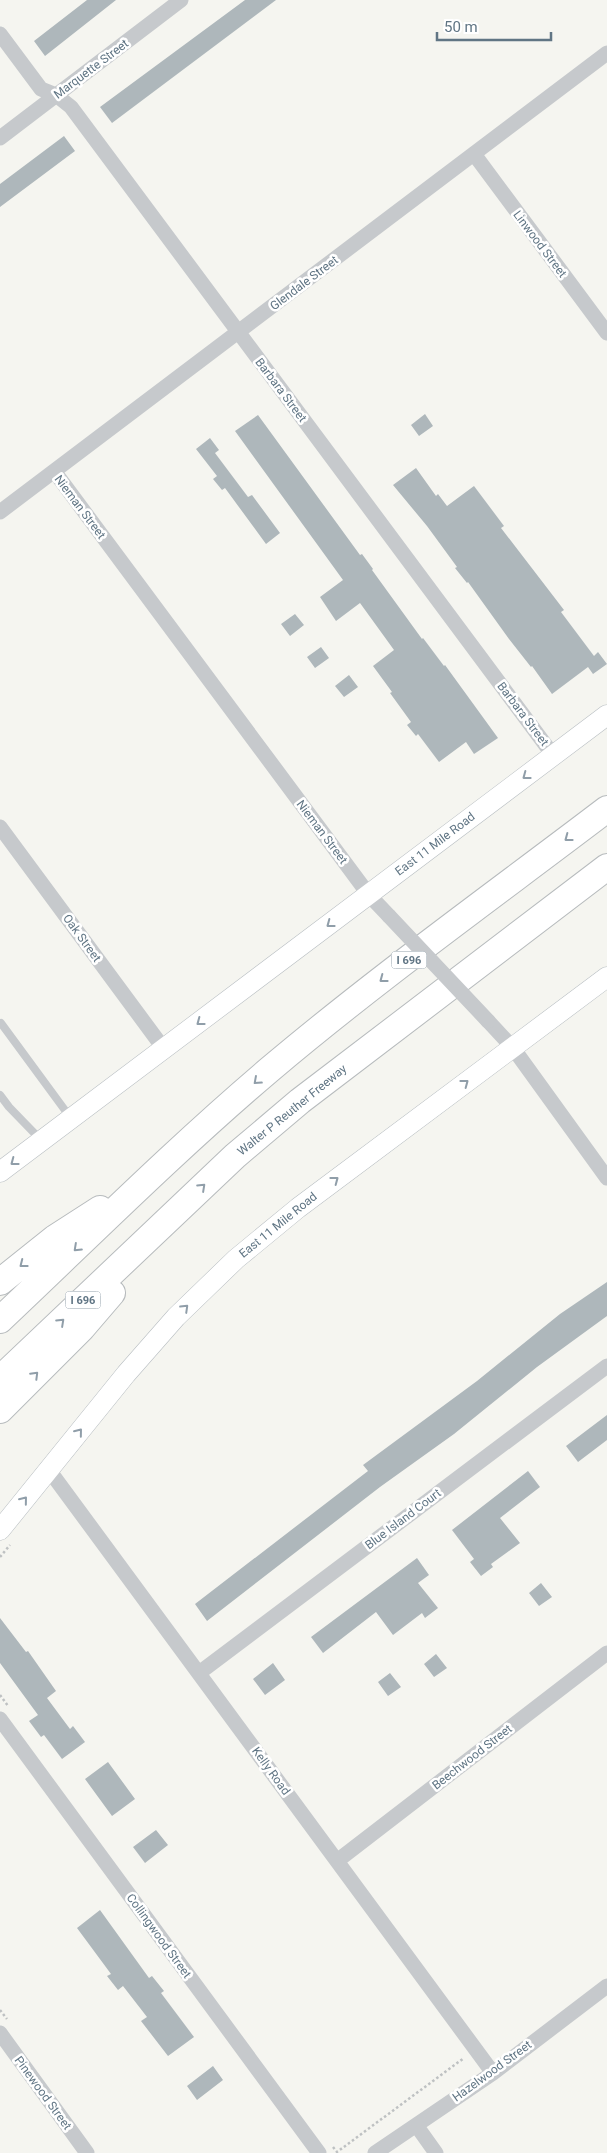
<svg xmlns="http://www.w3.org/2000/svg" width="607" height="2153" viewBox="0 0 607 2153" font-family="Roboto,sans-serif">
<rect width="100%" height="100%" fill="#f5f5f0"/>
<path fill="#aeb7bb" d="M87,0H116L45,56L34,41Z
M245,0H276L112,123L100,107Z
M64,136L75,151L0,207V184Z
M425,414L433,426L419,436L411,425Z
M258,415L360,555L362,554L373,569L372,570L422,639L423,638L444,666L445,665L498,738L474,754L466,742L439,762L418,734L416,736L407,725L411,722L390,693L392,692L373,666L394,650L360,603L336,621L320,597L343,580L235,431Z
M210,438L219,450L215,453L248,497L252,495L280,533L266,544L225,488L222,490L213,479L217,476L196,449Z
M416,468L436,496L438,494L447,506L474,486L504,526L501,528L564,610L561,612L594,656L598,652L607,664L593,674L588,667L552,694L532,666L531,667L509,639L468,582L467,583L455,568L457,567L427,526L393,485Z
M295,614L304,625L290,636L281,624Z
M321,647L329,658L315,668L307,657Z
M349,675L358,687L344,697L335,686Z
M607,1282V1316L537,1367L454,1434L380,1487L207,1621L195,1604L368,1471L363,1465L477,1381L560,1314Z
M607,1415V1440L578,1462L566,1446Z
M528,1471L540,1487L500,1518L520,1543L491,1564L493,1567L481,1576L470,1562L474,1559L452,1530Z
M417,1558L429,1575L418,1583L438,1608L425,1618L422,1613L393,1635L376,1612L323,1653L311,1637Z
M541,1583L552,1597L539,1606L529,1593Z
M0,1618L26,1652L28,1651L56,1691L47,1698L70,1729L73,1726L85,1742L62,1759L44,1735L41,1737L29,1721L38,1715L0,1663Z
M436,1654L447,1668L434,1677L424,1664Z
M273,1663L285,1680L265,1695L253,1679Z
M390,1673L401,1687L388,1696L378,1682Z
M108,1762L135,1799L112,1816L85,1779Z
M156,1830L168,1845L145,1863L133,1847Z
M100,1910L149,1978L152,1976L164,1991L161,1993L194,2037L168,2056L141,2021L147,2017L123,1986L118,1990L107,1976L111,1974L77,1928Z
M213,2066L223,2080L197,2100L187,2086Z"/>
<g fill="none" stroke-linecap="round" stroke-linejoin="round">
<defs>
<path id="secondary" d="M0,1172L607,715
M0,1530L126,1374L176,1317L236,1259L298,1208L607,977"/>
<path id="highway" d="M0,1282L55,1238L100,1209
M0,1320C89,1236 176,1149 269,1070C378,978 494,895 607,809
M0,1379L235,1156L300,1101L607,867
M0,1410L82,1328L112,1293"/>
</defs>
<use href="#secondary" stroke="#b7bdc1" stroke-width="21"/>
<use href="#highway" stroke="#b7bbbd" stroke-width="28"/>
<path stroke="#bec1c2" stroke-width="2.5" stroke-dasharray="2.5 2.5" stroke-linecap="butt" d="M0,1557L10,1545
M0,1695L8,1706
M0,2010L7,2019
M333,2147L337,2152L464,2058"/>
<path stroke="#c6c9cc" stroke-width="8" d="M1,1023L70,1117
M0,1095L9,1107L40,1139"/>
<path stroke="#c6c9cc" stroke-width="15" d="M0,34L41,89L56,95L71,107L553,755
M0,138L181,0
M474,154L607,333
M54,471L369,895L389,916
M0,512L607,53
M0,827L164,1049
M488,1021L513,1048L607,1178
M49,1470L493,2073
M199,1673L607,1366
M0,1719L319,2153
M337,1861L607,1653
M0,2033L87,2153
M416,2125L436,2153
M375,2153L493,2073L607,1986"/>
<use href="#secondary" stroke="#fff" stroke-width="20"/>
<use href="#highway" stroke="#fff" stroke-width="26"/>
<path stroke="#c6c9cc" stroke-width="15" d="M389,916L488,1021"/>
</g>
<defs><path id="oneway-chevron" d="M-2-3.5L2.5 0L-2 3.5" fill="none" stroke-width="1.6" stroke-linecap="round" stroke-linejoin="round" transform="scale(1.25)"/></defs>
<g stroke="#909ea9">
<use href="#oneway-chevron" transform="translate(526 776) rotate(143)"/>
<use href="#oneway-chevron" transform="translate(568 838) rotate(143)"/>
<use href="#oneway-chevron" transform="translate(330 924) rotate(143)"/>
<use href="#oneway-chevron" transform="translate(383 979) rotate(143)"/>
<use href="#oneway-chevron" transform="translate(200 1022) rotate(143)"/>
<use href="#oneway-chevron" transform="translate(257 1081) rotate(138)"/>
<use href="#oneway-chevron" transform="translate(465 1083) rotate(-37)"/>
<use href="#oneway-chevron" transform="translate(14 1162) rotate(143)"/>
<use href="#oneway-chevron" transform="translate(335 1180) rotate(-37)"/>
<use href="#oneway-chevron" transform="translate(202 1187) rotate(-43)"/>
<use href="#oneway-chevron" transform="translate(77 1248) rotate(137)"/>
<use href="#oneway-chevron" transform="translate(23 1264) rotate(142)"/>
<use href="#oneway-chevron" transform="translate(185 1308) rotate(-44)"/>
<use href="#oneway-chevron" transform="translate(61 1322) rotate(-43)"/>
<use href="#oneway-chevron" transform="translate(35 1375) rotate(-45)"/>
<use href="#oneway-chevron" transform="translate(79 1432) rotate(-51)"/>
<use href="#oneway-chevron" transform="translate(24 1500) rotate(-51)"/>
</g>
<g text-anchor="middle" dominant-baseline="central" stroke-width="5" stroke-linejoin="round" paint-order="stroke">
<g fill="#fff" stroke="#909ea9" stroke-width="1">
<rect x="391.5" y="951.5" width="35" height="17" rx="4"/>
<rect x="65.5" y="1291.5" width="35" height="17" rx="4"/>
</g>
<g font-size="11" font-weight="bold" fill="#607584">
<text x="409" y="960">I 696</text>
<text x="83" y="1300">I 696</text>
</g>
<g font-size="12" fill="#607584" stroke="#fff">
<text transform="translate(91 69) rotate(-37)">Marquette Street</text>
<text transform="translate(540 244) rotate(53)">Linwood Street</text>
<text transform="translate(304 283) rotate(-37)">Glendale Street</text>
<text transform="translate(281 390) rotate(53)">Barbara Street</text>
<text transform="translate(80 507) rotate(53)">Nieman Street</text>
<text transform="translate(523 714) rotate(53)">Barbara Street</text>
<text transform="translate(322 832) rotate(53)">Nieman Street</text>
<text transform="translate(435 844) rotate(-37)">East 11 Mile Road</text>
<text transform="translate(82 938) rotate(54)">Oak Street</text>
<text transform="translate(292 1110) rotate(-39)">Walter P Reuther Freeway</text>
<text transform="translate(278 1225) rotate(-39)">East 11 Mile Road</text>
<text transform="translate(403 1519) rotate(-37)">Blue Island Court</text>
<text transform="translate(472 1757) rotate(-38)">Beechwood Street</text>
<text transform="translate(271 1771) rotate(54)">Kelly Road</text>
<text transform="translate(159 1936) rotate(54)">Collingwood Street</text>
<text transform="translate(492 2071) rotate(-36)">Hazelwood Street</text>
<text transform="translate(43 2093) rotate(54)">Pinewood Street</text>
</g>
</g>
<path d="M437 32v8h114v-8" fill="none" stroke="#607584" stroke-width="2.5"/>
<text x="444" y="32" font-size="15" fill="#607584" stroke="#ffffff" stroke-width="4" paint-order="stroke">50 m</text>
</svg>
